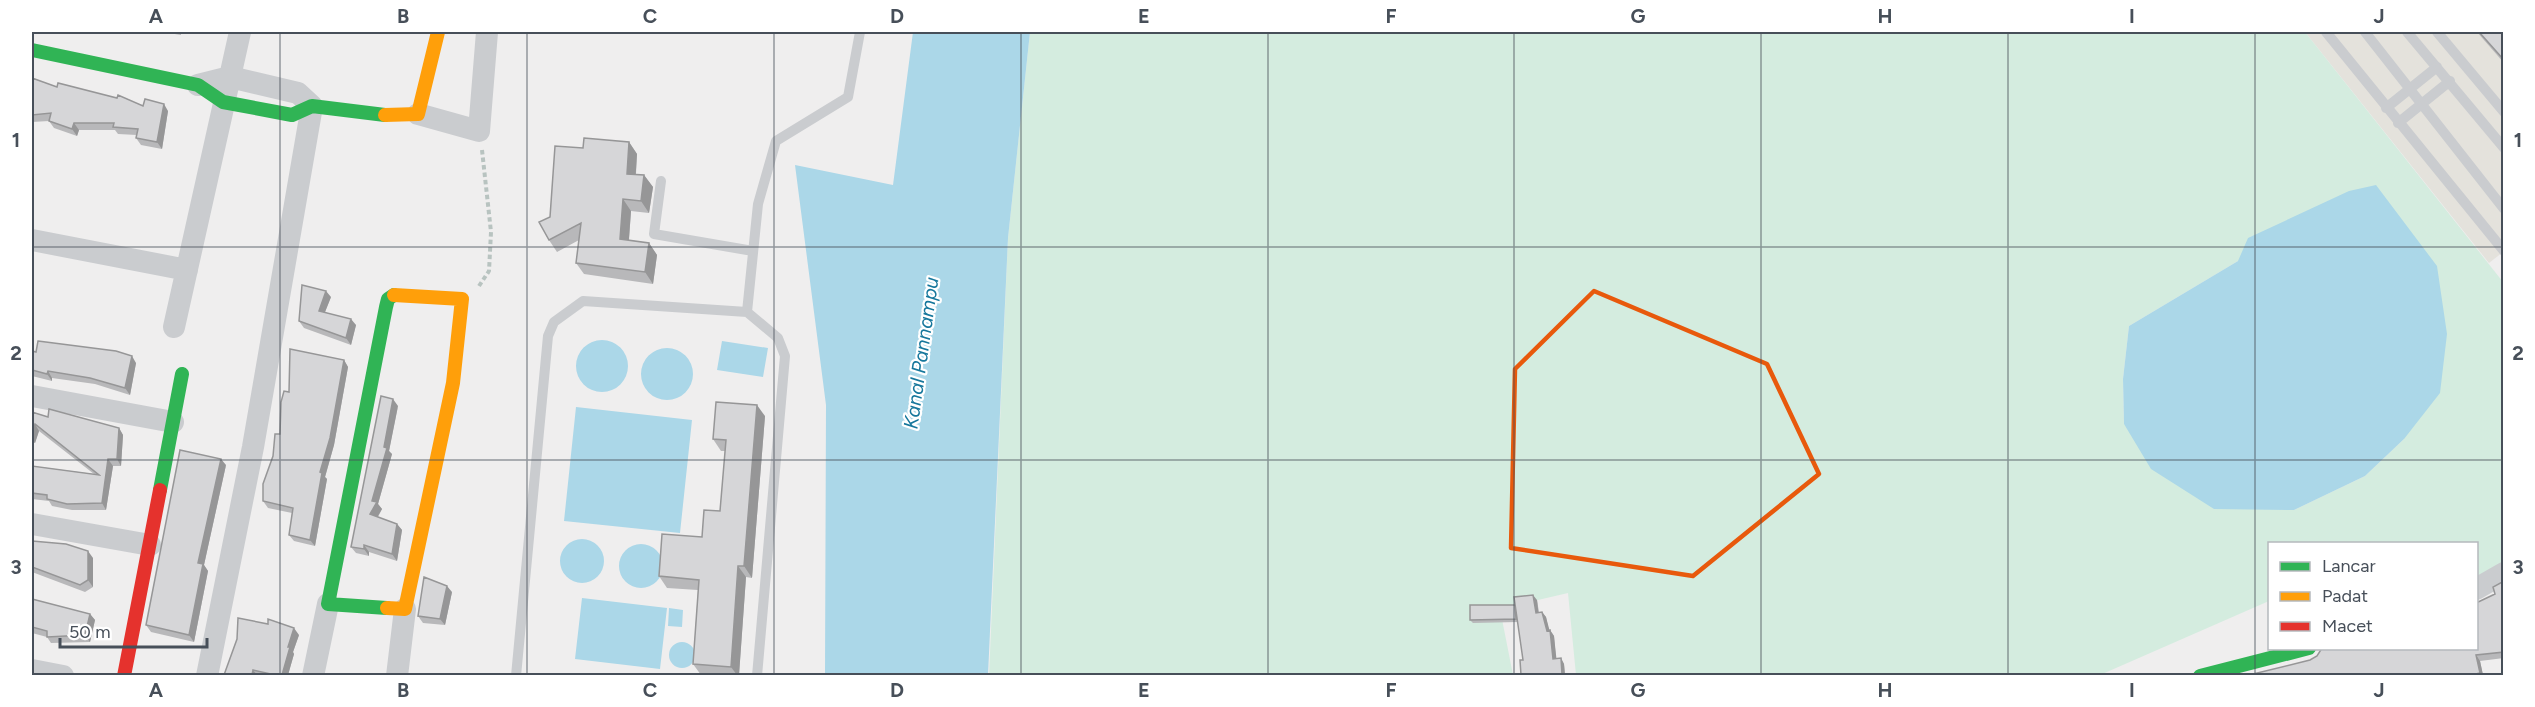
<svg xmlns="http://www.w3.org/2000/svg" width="2535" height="707" viewBox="0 0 2535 707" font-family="Figtree,sans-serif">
<rect width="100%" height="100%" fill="#efeeee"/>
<path fill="#e4e2dc" d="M2305,32H2503V252L2489,263Z"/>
<path fill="#d4ecdf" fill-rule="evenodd" d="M1030,32H2305L2503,282V565L2477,580L2476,544H2270L2269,601L2100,675H1576L1568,593L1500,609L1513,675L989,676L1008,238ZM2238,261L2404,439L2365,476L2294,510L2124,424L2123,379L2129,326Z"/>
<path fill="#abd7e8" d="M913,32H1030L1008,238L988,675H825L826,405L795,165L893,185Z
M2376,185L2437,266L2447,334L2440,393L2404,439L2365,476L2294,510L2214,509L2151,469L2124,424L2123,379L2129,326L2238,261L2248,238L2349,191Z
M576 366a26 26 0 1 1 52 0a26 26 0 1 1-52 0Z
M722,341L768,348L763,377L717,370Z
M641 374a26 26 0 1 1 52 0a26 26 0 1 1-52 0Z
M576,407L692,420L680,533L564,521Z
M560 561a22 22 0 1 1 44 0a22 22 0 1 1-44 0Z
M619 566a22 22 0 1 1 44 0a22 22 0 1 1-44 0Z
M582,598L667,608L660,669L575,659Z
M669,608L683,610L682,627L668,626Z
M669 655a13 13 0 1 1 26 0a13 13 0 1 1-26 0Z"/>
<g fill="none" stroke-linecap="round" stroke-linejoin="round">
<path stroke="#b8c3c0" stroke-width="4" stroke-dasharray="4.5 3" stroke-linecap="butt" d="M479,286L489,271L491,232L482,150"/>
<path stroke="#cacccf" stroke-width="10" d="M2326,32L2504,251
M2365,32L2504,209
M2407,32L2504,148
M2437,32L2504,112
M2386,108L2437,67
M2398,123L2450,81
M661,181L654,234L753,251
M747,312L758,204L776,141L848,97L860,32
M516,676L548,336L554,322L583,301L747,312L778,338L785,356L757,676"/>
<path stroke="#cacccf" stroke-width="22" d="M198,85L230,77L298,93L312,106L253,447L207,676
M418,114L479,131L487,32
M32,240L187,270
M174,327L240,32
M32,396L173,422
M32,524L150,545
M2476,589L2504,573
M32,670L63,676
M313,676L328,604
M397,676L405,609"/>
<path stroke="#30b455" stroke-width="14" d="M32,50L198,85L223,102L292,115L312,106L385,115
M160,490L182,374
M387,608L328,604L386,307L388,299L394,295
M2200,676L2309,648"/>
<path stroke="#ff9f0a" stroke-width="14" d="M385,115L418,114L438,32
M387,608L405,609L453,383L462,299L394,295"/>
<path stroke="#e5322d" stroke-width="14" d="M124,676L160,490"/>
</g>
<path fill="#b8b8ba" d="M162,32H181V35Z
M2477,32H2504V63Z
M32,78L57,87L168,111L162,149L141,145L136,138L137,135L118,134L115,130H79L77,136L54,128L49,121L32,122Z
M629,142L637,154L636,174L644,175L653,187L649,213L631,211L629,240L649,243L657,255L653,284L584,274L576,263L579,240L557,252L549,240L550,217L583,148Z
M331,297L325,312L356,325L351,345L304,328L299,321Z
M32,351L136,363L130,395L95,384L52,378V381L32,376Z
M344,360L348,367L334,445L325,477L327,479L315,546L294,541L289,535L292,513L268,508L263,501L280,434L289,392Z
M398,406L389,451L392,454L378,504L382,509L378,517L397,524L402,530L397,561L369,552V556L356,553L351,547Z
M32,412L48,417L119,428L123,435L121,466H113L106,510H72L52,506L49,501L32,499V466L94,474L39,431L35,443H32Z
M765,416L752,578L746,577L739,675H701L693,664L698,590L667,588L659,576L702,537L720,511L725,451H721L713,439Z
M226,465L204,565L208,571L194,642L151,632L146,625Z
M32,541L93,558V587L85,592L32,572Z
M2504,581V658L2480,661L2483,675H2249L2476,648L2495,594Z
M452,592L445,625L423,623L418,616Z
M32,599L90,614L95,620L90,642L51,643L47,637L32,633Z
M1537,600L1539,612H1542L1546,617L1549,631L1550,630L1554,636L1556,659L1561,658L1564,664L1565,675H1521L1523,660L1518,622L1473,623L1470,620L1515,605Z
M299,635L293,652L294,654L288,675H224Z"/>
<path fill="#969697" d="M164,104L168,111L162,149L157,142Z
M74,123L79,130L77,136L72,129Z
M629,142L637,154L635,185L627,174Z
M644,175L653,187L649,213L641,201Z
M623,199L631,211L628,251L620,239Z
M649,243L657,255L653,284L645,272Z
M326,291L331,297L323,317L319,311Z
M351,319L356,325L351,345L346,338Z
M132,356L136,363L130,395L125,388Z
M344,360L348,367L334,445L325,477L327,479L315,546L310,540L320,472Z
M48,371L52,378V381L47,374Z
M393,399L398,406L389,451L392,454L378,504L382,509L375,521L370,514L372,501Z
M757,405L765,416L752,578L744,566Z
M35,424L39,431L35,443L32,438V433Z
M119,428L123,435L121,466L117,459Z
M108,459L113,466L106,510L102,503Z
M221,459L226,465L204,565L208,571L194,642L189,635L198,563Z
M397,524L402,530L397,561L392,554Z
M364,545L369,552V556L364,549Z
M88,551L93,558V587L88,580Z
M738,566L746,577L739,675H737L731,667Z
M447,586L452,592L445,625L440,619Z
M1533,595L1537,600L1539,618L1536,613Z
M1542,612L1546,617L1551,636L1550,630L1554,636L1557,664L1553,659Z
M90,614L95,620L90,642L85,635Z
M294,628L299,635L293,652L294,654L288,675H282L288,647Z
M2476,655L2480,661L2483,675H2482L2480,673Z
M1561,658L1564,664L1565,675H1562Z
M253,670L257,675H252Z"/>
<path fill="#d6d6d8" stroke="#969697" stroke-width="1.5" d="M2479,32H2504V60Z
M32,78L57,87L58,83L117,98L118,95L143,106L145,99L164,104L157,142L136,138L138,129L113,127L114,123H74L72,129L49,121L51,113L32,115Z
M584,138L629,142L627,174L644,175L641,201L623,199L620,239L649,243L645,272L576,263L581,223L549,240L539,222L550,217L555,146L583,148Z
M302,285L326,291L319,311L351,319L346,338L299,321Z
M38,341L116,351L132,356L125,388L90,378L48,371L47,374L32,370V351L36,352Z
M290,349L344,360L330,438L320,472L322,473L310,540L289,535L293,508L263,501V484L273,456L275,434H280L281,402L284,391L289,392Z
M381,396L393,399L384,447L387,448L372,501L377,502L370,514L397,524L392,554L364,545V549L351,547Z
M716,402L757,405L744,566H738L731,667L693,664L699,580L659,576L662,534L702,537L704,510L720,511L726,440L713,439Z
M49,409L119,428L117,459H108L102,503L67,504L47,499V495L32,493V466L99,475L35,424L32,433V412L48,417Z
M180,450L221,459L198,563L203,564L189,635L146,625Z
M32,541L66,544L88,551V580L80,585L32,567Z
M424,577L447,586L440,619L418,616Z
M2504,581V652L2476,655L2480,673L2471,675H2249L2310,660L2317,656L2322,648H2476V603L2495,594L2493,587Z
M1533,595L1536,613L1542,612L1547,631L1550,630L1553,659L1561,658L1562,675H1521L1520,660H1523L1514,597Z
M32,599L90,614L85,635L47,637V631L32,627Z
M1470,605H1515L1516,619L1470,620Z
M238,618L268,624V619L294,628L288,647H290L282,675H275L253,670L252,675H224L237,639Z"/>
<path fill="none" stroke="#e8590c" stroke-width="4.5" stroke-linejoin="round" d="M1594,291L1767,364L1819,474L1693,576L1511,548L1515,369Z"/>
<path fill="none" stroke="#474f59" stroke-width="1.5" stroke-opacity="0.55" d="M280,32V676M527,32V676M774,32V676M1021,32V676M1268,32V676M1514,32V676M1761,32V676M2008,32V676M2255,32V676M32,247H2504M32,460H2504"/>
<g text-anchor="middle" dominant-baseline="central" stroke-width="4.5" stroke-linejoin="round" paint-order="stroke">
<g font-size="20" font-style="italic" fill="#16779c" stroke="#fff">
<text transform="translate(921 353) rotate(-82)">Kanal Pannampu</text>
</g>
</g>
<rect width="2535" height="707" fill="none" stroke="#ffffff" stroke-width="66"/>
<rect x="2268" y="542" width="210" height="108" fill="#ffffff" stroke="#b5b9bd" stroke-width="1.5"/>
<rect x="2280" y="562" width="30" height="9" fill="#30b455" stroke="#b5b9bd" stroke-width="1.5"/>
<text x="2322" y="572" font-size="18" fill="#474f59">Lancar</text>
<rect x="2280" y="592" width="30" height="9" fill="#ff9f0a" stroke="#b5b9bd" stroke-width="1.5"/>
<text x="2322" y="602" font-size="18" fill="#474f59">Padat</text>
<rect x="2280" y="622" width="30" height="9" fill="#e5322d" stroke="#b5b9bd" stroke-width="1.5"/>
<text x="2322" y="632" font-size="18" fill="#474f59">Macet</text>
<path d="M60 638v9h147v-9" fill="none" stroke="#474f59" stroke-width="3"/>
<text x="69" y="638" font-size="18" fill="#474f59" stroke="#ffffff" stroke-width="4.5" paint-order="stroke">50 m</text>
<rect x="33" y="33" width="2469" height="641" fill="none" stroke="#474f59" stroke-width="2"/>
<g font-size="20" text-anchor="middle" font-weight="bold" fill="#474f59">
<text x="156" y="23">A</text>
<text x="403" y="23">B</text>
<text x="650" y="23">C</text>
<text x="897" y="23">D</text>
<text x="1144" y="23">E</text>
<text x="1391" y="23">F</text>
<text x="1638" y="23">G</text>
<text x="1885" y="23">H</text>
<text x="2132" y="23">I</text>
<text x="2379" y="23">J</text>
<text x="16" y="147">1</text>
<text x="2518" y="147">1</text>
<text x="16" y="360">2</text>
<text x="2518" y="360">2</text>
<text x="16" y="574">3</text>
<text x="2518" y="574">3</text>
<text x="156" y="697">A</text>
<text x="403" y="697">B</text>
<text x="650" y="697">C</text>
<text x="897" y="697">D</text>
<text x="1144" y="697">E</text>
<text x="1391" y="697">F</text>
<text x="1638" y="697">G</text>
<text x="1885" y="697">H</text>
<text x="2132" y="697">I</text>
<text x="2379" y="697">J</text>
</g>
</svg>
